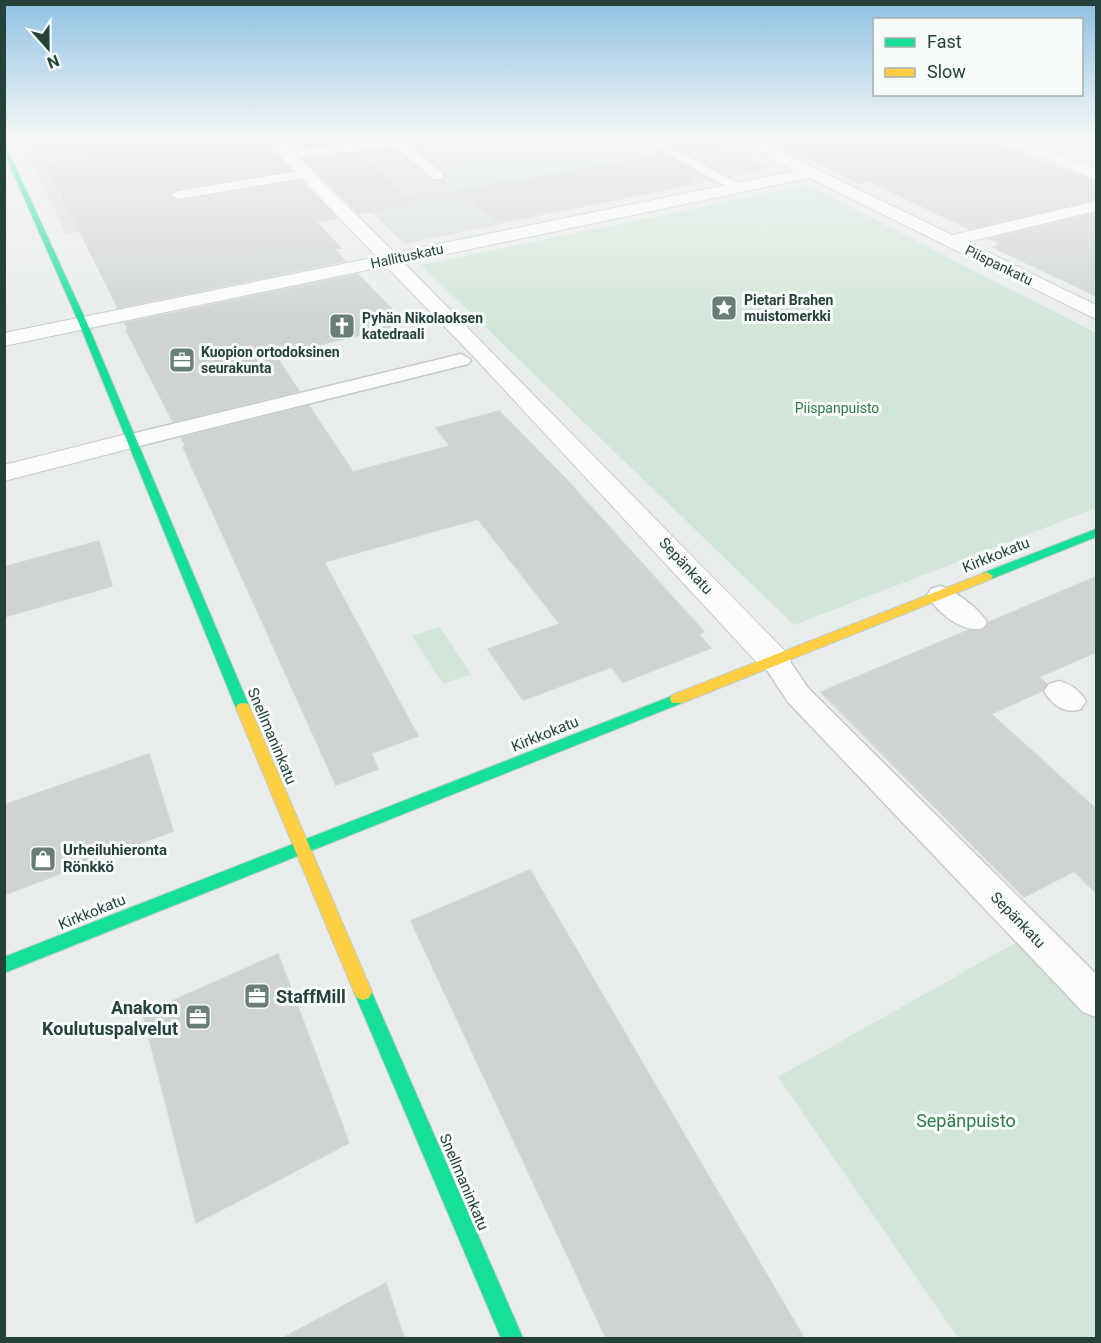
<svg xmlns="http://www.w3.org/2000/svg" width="1101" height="1343" viewBox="0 0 1101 1343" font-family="Roboto,sans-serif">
<rect width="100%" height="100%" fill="#e8edeb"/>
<path fill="#d6dedb" d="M21,138H254L306,191L66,234Z
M293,138H709L770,169L405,244Z"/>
<path fill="#d1e6d8" d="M422,138H600L608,144L660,149L701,170L674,174L644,157L458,191V183L450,175L459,171Z
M807,185L1096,333V508L794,625L421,265Z
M440,627L471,674L443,684L412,636Z
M1029,935L1096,1003V1338H958L778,1077Z"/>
<path fill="#cfd4d2" stroke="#d1d6d4" stroke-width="1.5" d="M82,138H261L291,170L178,189L169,196L178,201L301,181L337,218L316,222L341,248L334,249L345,261L118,308L46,164L94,157Z
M283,138H338L343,142L292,148Z
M764,138H979L1096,182V199L969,229L869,181L859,183Z
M360,154L416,204L359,214L304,159Z
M663,154L689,168L692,184L497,222L458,191Z
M1096,213V296L993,247L1002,244L990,239Z
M358,274L406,324L275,355L299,391L173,422L126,330L128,329L125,323Z
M309,406L353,472L450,446L436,428L499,411L565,478L704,632L698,634L711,648L623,682L611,667L523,700L488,649L560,624L478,519L324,562L418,736L371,753L378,769L336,785L183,447L186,446L181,438Z
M99,541L112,586L4,617V567Z
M1096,577V652L1039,677L1047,684L1042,691L991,714L1096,809V893L1074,871L1024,897L821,692L969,630H983L989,622Z
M149,754L173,831L4,895V805Z
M530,870L682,1131L804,1338H606L411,921Z
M278,954L349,1143L196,1223L143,1014Z
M386,1283L404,1338H283Z"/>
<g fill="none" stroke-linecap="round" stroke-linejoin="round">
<defs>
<path id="lane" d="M639,138H656L746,188L739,192L734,191Z
M390,139L410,145L443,173V179H433L400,151L389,147L287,159L280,155L287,151Z
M305,170L312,174L310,177L178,199L171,195L178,191Z
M461,354L471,360L468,364L131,448L123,446L120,441L123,436Z
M940,586C956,591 978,608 987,622L983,628C963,634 937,612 927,595L931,589Z
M775,651L785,654L808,688L1096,974V1017L1083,1012L788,702L761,661L765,654Z
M1059,681C1071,684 1079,690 1086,701L1081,709C1065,714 1053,706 1044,691L1049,684Z"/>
<path id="street" d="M263,138H279L395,253L795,171L733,138H753L952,235L1096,201V211L967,242L1096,305V319L809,178L404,263L787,653L791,661L787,669L775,672L763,669L475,358L386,266L4,346V333L377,257Z
M994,138H1016L1096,169V180Z
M131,433L140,436L144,441L140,446L4,481V465Z"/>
<path id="fast" d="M4,142L87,323L250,708L248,712H238L236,708L79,323L4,152Z
M1096,529V537L991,579L987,580L981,576L983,573Z
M677,694L682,695L684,699L682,703L4,973V957Z
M363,984L369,986L523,1338H501L354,992L357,986Z"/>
<path id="slow" d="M987,572L993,576L991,579L682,703H672L670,699L672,695Z
M243,703L248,704L250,708L372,992L369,998L363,1000L357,998L354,992L236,708L238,704Z"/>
</defs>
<use href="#lane" stroke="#c5cac8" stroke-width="3"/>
<use href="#street" stroke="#c5cac8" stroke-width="2"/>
<use href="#fast" stroke="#c3cbc8" stroke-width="2"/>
<use href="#slow" stroke="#c3cbc8" stroke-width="2"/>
<use href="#lane" fill="#fcfcfc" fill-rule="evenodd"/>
<use href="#street" fill="#fcfcfc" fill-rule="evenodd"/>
<use href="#fast" fill="#16e098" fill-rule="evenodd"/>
<use href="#slow" fill="#ffcf43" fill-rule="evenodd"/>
</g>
<linearGradient id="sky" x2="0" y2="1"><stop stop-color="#8fc1e3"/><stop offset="0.42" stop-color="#f5f7f6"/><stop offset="1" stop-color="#f5f7f6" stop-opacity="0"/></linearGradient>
<rect width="1101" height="326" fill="url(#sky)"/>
<defs>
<symbol id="sight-square" viewBox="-11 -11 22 22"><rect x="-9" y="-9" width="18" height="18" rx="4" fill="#697e78" stroke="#f7fbf9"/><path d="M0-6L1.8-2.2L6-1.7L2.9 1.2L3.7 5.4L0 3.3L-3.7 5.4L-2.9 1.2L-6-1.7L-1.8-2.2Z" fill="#fff"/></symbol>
<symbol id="church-square" viewBox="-11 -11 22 22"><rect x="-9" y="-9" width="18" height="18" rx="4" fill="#697e78" stroke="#f7fbf9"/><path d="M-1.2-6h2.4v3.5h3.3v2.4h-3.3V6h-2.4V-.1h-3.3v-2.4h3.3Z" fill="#fff"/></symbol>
<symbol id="office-square" viewBox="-11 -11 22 22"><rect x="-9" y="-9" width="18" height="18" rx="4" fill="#697e78" stroke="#f7fbf9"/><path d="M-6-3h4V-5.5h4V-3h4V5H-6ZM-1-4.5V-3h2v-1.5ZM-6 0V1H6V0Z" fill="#fff"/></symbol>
<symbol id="shop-square" viewBox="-11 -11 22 22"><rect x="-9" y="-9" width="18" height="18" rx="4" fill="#697e78" stroke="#f7fbf9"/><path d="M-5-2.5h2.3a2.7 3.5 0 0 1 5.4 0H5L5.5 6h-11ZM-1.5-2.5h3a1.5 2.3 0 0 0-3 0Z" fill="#fff"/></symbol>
</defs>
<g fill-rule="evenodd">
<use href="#sight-square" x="709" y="293" width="30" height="30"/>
<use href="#church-square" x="327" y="311" width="30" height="30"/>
<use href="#office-square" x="167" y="345" width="30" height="30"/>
<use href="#shop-square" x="28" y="844" width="30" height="30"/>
<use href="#office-square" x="242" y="981" width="30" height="30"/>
<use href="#office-square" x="183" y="1002" width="30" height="30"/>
</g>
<g text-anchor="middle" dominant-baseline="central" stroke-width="6" stroke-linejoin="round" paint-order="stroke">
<g font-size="14" fill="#24423a" stroke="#f7fbf9">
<text transform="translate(407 256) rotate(-12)">Hallituskatu</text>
<text transform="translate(999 265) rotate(26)">Piispankatu</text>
</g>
<g font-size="14" font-weight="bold" fill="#24423a" stroke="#f7fbf9" text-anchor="start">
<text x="744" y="300">Pietari Brahen<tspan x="744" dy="16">muistomerkki</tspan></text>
<text x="362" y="318">Pyhän Nikolaoksen<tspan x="362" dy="16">katedraali</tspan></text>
<text x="201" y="352">Kuopion ortodoksinen<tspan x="201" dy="16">seurakunta</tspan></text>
</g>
<g font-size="14" fill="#2d7a4b" stroke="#f7fbf9">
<text x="837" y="408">Piispanpuisto</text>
</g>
<g font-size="15" fill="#24423a" stroke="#f7fbf9">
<text transform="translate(996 555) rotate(-22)">Kirkkokatu</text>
<text transform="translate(686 566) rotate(47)">Sepänkatu</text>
<text transform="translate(545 734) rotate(-22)">Kirkkokatu</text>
<text transform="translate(272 736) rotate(67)">Snellmaninkatu</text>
<text transform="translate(92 912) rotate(-22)">Kirkkokatu</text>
<text transform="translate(1018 920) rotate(46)">Sepänkatu</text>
<text transform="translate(464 1182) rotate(67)">Snellmaninkatu</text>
</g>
<g font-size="15" font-weight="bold" fill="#24423a" stroke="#f7fbf9" text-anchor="start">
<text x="63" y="850">Urheiluhieronta<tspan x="63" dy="17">Rönkkö</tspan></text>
</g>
<g font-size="18" font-weight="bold" fill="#24423a" stroke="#f7fbf9" text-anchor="start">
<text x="276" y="996">StaffMill</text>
<text x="178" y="1007" text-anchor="end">Anakom<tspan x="178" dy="21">Koulutuspalvelut</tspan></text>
</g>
<g font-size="18" fill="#2d7a4b" stroke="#f7fbf9">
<text x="966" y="1120">Sepänpuisto</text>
</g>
</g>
<rect width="1101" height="1343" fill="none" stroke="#24423a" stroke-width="12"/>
<rect x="873" y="18" width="210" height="78" fill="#f7fbf9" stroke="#a3b1ad" stroke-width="1.5"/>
<rect x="885" y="38" width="30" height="9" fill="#16e098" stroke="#a3b1ad" stroke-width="1.5"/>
<text x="927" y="48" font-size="18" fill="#24423a">Fast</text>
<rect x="885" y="68" width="30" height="9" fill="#ffcf43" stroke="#a3b1ad" stroke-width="1.5"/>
<text x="927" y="78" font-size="18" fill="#24423a">Slow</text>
<g transform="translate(48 48) rotate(159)" stroke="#f7fbf9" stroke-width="4.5" paint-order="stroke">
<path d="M0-4.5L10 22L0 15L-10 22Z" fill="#24423a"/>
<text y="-9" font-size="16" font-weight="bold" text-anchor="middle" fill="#24423a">N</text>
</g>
</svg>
